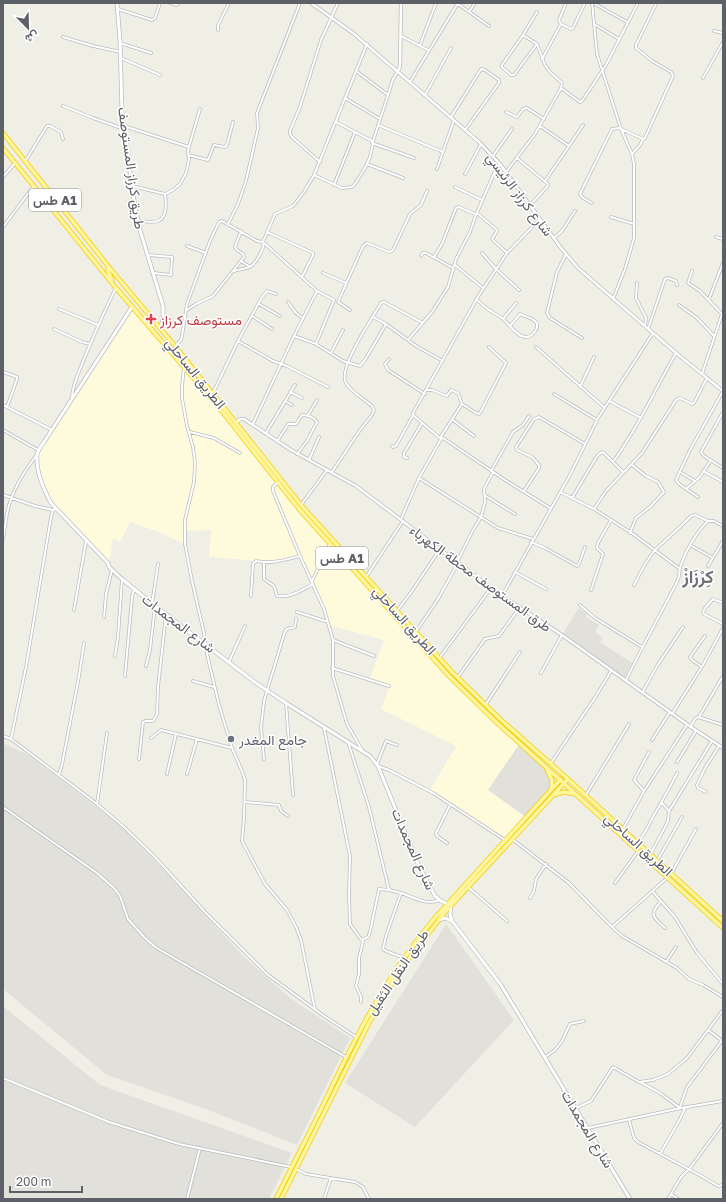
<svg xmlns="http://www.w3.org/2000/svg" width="726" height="1202" viewBox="0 0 726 1202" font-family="'Golos Text',Vazirmatn,sans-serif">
<rect width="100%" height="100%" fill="#f0efe6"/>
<path fill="#fefbdd" d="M132,307L184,367L299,509L449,676L533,755L552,782L506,841L429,792L456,746L381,709L389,687L369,681L384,640L329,625L327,616L300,556L285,561L275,562L209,557L211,530L185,531L186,545L159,532L130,522L120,542L113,538L111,553L108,563L51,503L42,481L37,455Z"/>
<path fill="#e1e0da" d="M579,608L587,614L586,617L599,625L595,632L603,638L600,642L632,663L623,681L562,635Z
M3,743L30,756L123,827L197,905L241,954L290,998L350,1038L297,1145L203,1108L107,1075L3,989Z
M520,743L545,767L551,776L552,787L527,818L488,790Z
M446,924L514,1020L415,1127L345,1083Z
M3,1006L100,1085L292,1153L269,1199H3Z"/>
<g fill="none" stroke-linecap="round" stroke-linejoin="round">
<defs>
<path id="minor" d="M170,3L177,5L179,3
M592,3L597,54L621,129L632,154L634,164V238L625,269L613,299
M458,4L489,26
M595,4L627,22
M118,9L152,20L155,18L160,3
M469,12L475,3
M537,12L523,35L502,65V67L511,75H514L537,44
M561,24L571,29L573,28L585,3
M594,24L619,39
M218,30V25L229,3
M714,31L723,33
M523,35L537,44L545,65L550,72L562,83L561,88L580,102L582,101L606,65L638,3
M401,36L428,50
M63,37L93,46L121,52
M120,43L151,53
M420,45L436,3
M121,58L160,75
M542,59L561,24L559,20L566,3
M356,71L388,95
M703,78L723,42
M410,82L458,3
M425,95L451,48
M345,98L380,119
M63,106L93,118L124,129
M506,112L517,117L523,109L527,108L544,119
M451,117L481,69L485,70L499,80V83L465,130
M336,122L372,141
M378,125L443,152
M124,126L189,147
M540,126L569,146L583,125
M372,143L414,158
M632,154L640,145L643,139
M188,155L208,160L214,145L225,147L227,145L233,122
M493,156L512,129
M517,158L548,184L547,187L530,205
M26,160L47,126H50L61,132L63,139
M320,162L292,137L290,134V131L300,107L321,40L338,3
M367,164L403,178
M437,169L454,120
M506,172L535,134L561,88
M465,174L481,144
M314,175L342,188L352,187L355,184L365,168L370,157L374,138L388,95L393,79L398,71
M3,177L15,163
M545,181L569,146
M334,185L355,132
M132,186L165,194L173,190L180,184L186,173L189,159L188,150L200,109
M455,187L482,200
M592,203L583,198L580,194L612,129L619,128L643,139L645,138L673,76L671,72L652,61L636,48V45L656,4
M477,213L496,229L497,231L492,239L507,253
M611,217L634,224
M138,221C143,221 153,223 158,221C168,217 166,202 165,194
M228,224L238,204L246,181L258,128L257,113L300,3
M3,227L33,187
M267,232L313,253V255L302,277
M716,237L723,239
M554,238L562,231L575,211
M187,246L206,253
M482,253L496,269L519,290
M566,254L557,272L547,313L550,318L582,338
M148,255L172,257L171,275L154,273
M421,256L423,253H426L453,268
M434,257L442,244L456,208L459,207L475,214
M241,261L250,267
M455,265L483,288
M234,271C240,269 247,269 251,266C257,262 263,250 264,243
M692,271L688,283L700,291L722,314L702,374
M323,273L346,283
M637,283L636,298L646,318L645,326
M317,291L334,300
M476,299C481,303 485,308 491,311C494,314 499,315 502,318C508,323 517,337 526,337C533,337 541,326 535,321C532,318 524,316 520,314L510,326
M709,299L723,263
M288,302L296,313L303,318
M338,302L363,246L367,243L389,252L393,250L410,214L421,205L427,191
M338,302L350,310
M259,304L280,316
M679,305L697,318L714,336
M59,309L98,325
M187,310L196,304L213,296L244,257L243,254L237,250L235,247L241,231
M252,316L272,329
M373,317L386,324L416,346L443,361
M503,319L516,303
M54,329L82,342L90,344
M648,329L665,279L668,278L676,281L677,285
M294,336L316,344L343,361L360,366L365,360L386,324
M408,340L432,312L448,287L456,259L470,232L476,215L495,171L500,164
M238,341L273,361L287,366L328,387
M316,344L334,300
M176,345L181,340L182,336L187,304L210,241L219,222L222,221L257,241L263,242
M536,347L605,408
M331,353L343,330
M389,359L385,364L388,370L425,394
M184,368L182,386V398L187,426L193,447L195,463L194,482L185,520V544L192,581L204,633L207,654L219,705L232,748L242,771L245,780L244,818L242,841L265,884L287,910L296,927L301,940L315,1010
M3,372L17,377V379L7,407
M580,387L594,357
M427,390H432L447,396L451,390L458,393L462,404
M290,392L302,398
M213,393L238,341L262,297L267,291L276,294
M554,394L597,420
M72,398C72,385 79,372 84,359C94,335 104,311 116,288
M285,401L292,405
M609,401L641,418
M3,405L52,430
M723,412L701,452L704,456L723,468
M308,415L317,400
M453,420L474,436
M253,424L294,336L317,291L263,242L275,214L293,206L304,192L314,175L367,44
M3,430L38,450
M190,432L214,438L240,453
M266,433L295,385
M440,438L462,404L476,413L479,414L481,411L506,363L489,347
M441,439L414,416L413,413L479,295L507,253L540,219
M278,440L288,424H296L302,415C308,415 313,416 317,422L307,441L297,454
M392,446L393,447L396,446L413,415
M407,458L404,457V453L422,423
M309,460L319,437
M613,462C638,428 655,389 676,353
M491,471L513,432L523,425L529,416
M703,471L723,482
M332,472L360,430L372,415L374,410L372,406C364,399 351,392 346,383C337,369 373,317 381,303L384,302L423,323
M680,472L695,481
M419,478L498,528L533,539
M278,482L273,487V491L300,556L324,609L333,640V676L347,724L362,750
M686,489L700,477L711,460
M524,491L539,468V465L532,457L517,450L516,447L534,419L539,417L585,444
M560,492L594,509L633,534L680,569
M3,495L35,506L53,510
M486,496L515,514
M698,497L679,484L676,480L690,450L723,391
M572,498L597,456L602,452L604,453L623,472
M301,505L327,470
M594,509L606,491L642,453L676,400L680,398L692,404L694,403L707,378
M401,519L419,478L441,439L443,438L505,480L550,508
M630,533L636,518L651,506L664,492L658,482L646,476L632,465
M3,539C5,528 6,516 9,505C14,488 25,470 36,456
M531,542L545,548L577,566L579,564L585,547
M690,545L713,558
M264,562V579L274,586L277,596C291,598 302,590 313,584
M457,562L472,532L481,517L485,502L484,489L493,472
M708,566L723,541
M515,572L546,589
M366,577L403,521
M312,581L330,544
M634,585L645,564L655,550L682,525L691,516L695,515L708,521H714L723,526
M591,590L603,554L597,548L598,543L611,520
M251,596L253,564L256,561C272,564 284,560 300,556
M502,596L571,473L598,418L653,333
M723,603L713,599L705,608L703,612L704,614L723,624
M152,604L158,564
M580,605L595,618L642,647
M74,610L86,541
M397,611L412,591L440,549
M297,612L328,622
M104,617L106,594L112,570
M413,636L438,599L458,563
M333,640L374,656
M115,656L118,637L122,579
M440,657L491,588
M229,662L245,626
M146,666L150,650L155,606
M702,667L692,660L690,657L705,636
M332,668L389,686
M541,673L562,635
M125,676L132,597L134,589
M458,677L485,639L499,636L520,607
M626,680C642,647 660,615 677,582C680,577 679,573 680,568C684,553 697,531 708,521
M193,681L214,687
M642,693L657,666L683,627
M286,703L293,795
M486,704L520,652
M672,714L703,665L723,628
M699,717L723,676
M691,726L695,719L698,717L723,725
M324,728L350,856L349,894L350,924L363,942L359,958V974L356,986L361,997V1002
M3,736L11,739L97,804L124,827L154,856L205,912L268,975L324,1016L356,1037
M151,738L161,730L232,748
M11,739L26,667L51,517L53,510L56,509
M652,740L670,712
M348,742L369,807L389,890
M139,759L143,722L146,721H153L157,714L158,687L166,614
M264,759L261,727L264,701L285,631L287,629L295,627L296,619
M677,762L696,731
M551,763L596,696L611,671
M377,764L386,741L397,745
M378,766L389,770L433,793L505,840
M59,774L62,765L79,676L84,643
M167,774L176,734
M187,774L197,739
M644,791L634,780L649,752
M706,792L698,788L697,785L705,768L719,746
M586,795L629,724
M245,802L279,805L281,811L288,816
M662,803L669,811
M97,804L107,733
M3,807L97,873L115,889L120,896L128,919L144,937L155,947L346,1057
M623,829L644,791L687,725
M512,839L569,883L612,927L622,936L677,968L689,979L703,985L723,997
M447,843L437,836L436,833L450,805
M638,843C644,834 649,825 654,815C662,801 670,788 677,773
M651,853L664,829L668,821L669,811L712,741
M657,861L682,817
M671,874L696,829
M615,883L638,851
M468,887L507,921
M652,891L675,917L697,953L723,984
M530,898L534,891L536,879L546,864
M661,901C649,915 652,916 665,928
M612,927L667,878
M362,940L368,937L370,932L379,889L389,890L401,893
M404,958L386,951L383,949L386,936L401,893C413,897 427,906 439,900
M666,962L676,947
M545,1057L555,1050L562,1041L570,1024L584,1021
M3,1078L109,1122L179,1144L291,1167
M640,1082L660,1093L680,1108
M680,1107L687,1087L721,1042L720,1039L708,1030
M576,1108L591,1101L613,1067L639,1082L653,1080L668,1074L687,1058L723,1010
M629,1120L634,1138L638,1142C665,1157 692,1170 718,1186L723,1185
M588,1128L681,1108L723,1101
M660,1154L680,1119L685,1108
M296,1169L306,1174L355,1182L363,1187L369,1199
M671,1194L678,1199
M187,1199L200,1148
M324,1199L331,1178
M668,1199L681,1177L690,1168L723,1123"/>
<path id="tertiary" d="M311,3L353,33L479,142L500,164L561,248L578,268L676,353L723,391
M398,71L400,66L401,3
M236,423L240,419H244L291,450L356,486L502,596L562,635L691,727L723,748"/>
<path id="secondary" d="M117,3L120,41L122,113L134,201L140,230L163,306V320L160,328
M132,307L44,442C41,446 37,452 37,456C36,472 44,490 51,503L108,563L109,567L122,579L155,606L256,683L286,703L370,756L378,766L418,864L435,896L441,901L448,904
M451,906L450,914L452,921L501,985L630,1199
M439,920L445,918L452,921"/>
<path id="trunk" d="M3,133L108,266
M3,148L116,288L221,410L299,509L449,676L494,720L723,928
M112,280L108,271V266L175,346L301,505L452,672L500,719L568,779L723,921
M547,770L552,780L551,790
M554,795L564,792L575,794
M276,1199C292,1166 309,1134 325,1101C356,1036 388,973 434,919L561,779
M281,1199L369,1023L398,973L445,912L568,779"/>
</defs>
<use href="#minor" stroke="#babcc1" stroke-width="3.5"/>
<use href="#tertiary" stroke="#babcc1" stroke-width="4"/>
<use href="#secondary" stroke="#bbbdc3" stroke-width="4.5"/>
<use href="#trunk" stroke="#f5cb00" stroke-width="5"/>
<use href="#minor" stroke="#fff" stroke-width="2"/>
<use href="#tertiary" stroke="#fff" stroke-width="2.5"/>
<use href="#secondary" stroke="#fff" stroke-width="3"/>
<use href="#trunk" stroke="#fef69e" stroke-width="3.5"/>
</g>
<path fill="#e0444e" stroke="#fff" stroke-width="1.5" d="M149 313h4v4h4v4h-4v4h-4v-4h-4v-4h4z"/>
<circle fill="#6b7280" stroke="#fff" stroke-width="1.5" cx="231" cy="739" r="4"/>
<g text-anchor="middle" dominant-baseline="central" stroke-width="3" stroke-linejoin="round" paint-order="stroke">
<g fill="#fff" stroke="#8e9094" stroke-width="1">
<rect x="29" y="189" width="52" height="22" rx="3"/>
<rect x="316" y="547" width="52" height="22" rx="3"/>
</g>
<g font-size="13" font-weight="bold" fill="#5d6066">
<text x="55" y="200">طس A1</text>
<text x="342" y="558">طس A1</text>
</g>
<g font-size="14" fill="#5d6066" stroke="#fff">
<text transform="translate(132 168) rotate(82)">طريق كرزاز المستوصف</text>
<text transform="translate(520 194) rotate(53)">شارع كرزاز الرئيسي</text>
<text transform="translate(196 373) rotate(51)">الطريق الساحلي</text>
<text transform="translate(481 578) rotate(36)">طرق المستوصف محطة الكهرباء</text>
<text transform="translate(405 620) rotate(48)">الطريق الساحلي</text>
<text transform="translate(179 623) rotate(37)">شارع المجمدات</text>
<text transform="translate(639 844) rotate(42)">الطريق الساحلي</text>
<text transform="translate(414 849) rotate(66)">شارع المجمدات</text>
<text transform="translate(397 972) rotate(-56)">طريق النقل الثقيل</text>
<text transform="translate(588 1129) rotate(59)">شارع المجمدات</text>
</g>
<g font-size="14" fill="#be3a42" stroke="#fff" text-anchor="start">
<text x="160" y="319">مستوصف كرزاز</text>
</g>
<g font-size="14" fill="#5b616d" stroke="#fff" text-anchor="start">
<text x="239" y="739">جامع المغدر</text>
</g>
<g font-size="18" font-weight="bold" fill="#6e7278" stroke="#fff">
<text x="698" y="576">كِرْزَازْ</text>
</g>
</g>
<rect width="726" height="1202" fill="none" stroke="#5d6066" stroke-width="8"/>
<g transform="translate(28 28) rotate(157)" stroke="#ffffff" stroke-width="3" paint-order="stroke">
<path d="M0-3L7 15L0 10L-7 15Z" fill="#5d6066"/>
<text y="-6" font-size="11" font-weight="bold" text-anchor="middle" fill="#5d6066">ش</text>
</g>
<path d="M10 1186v6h72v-6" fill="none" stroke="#5d6066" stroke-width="2"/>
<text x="16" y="1186" font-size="12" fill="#5d6066" stroke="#ffffff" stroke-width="3" paint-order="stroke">200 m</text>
</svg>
